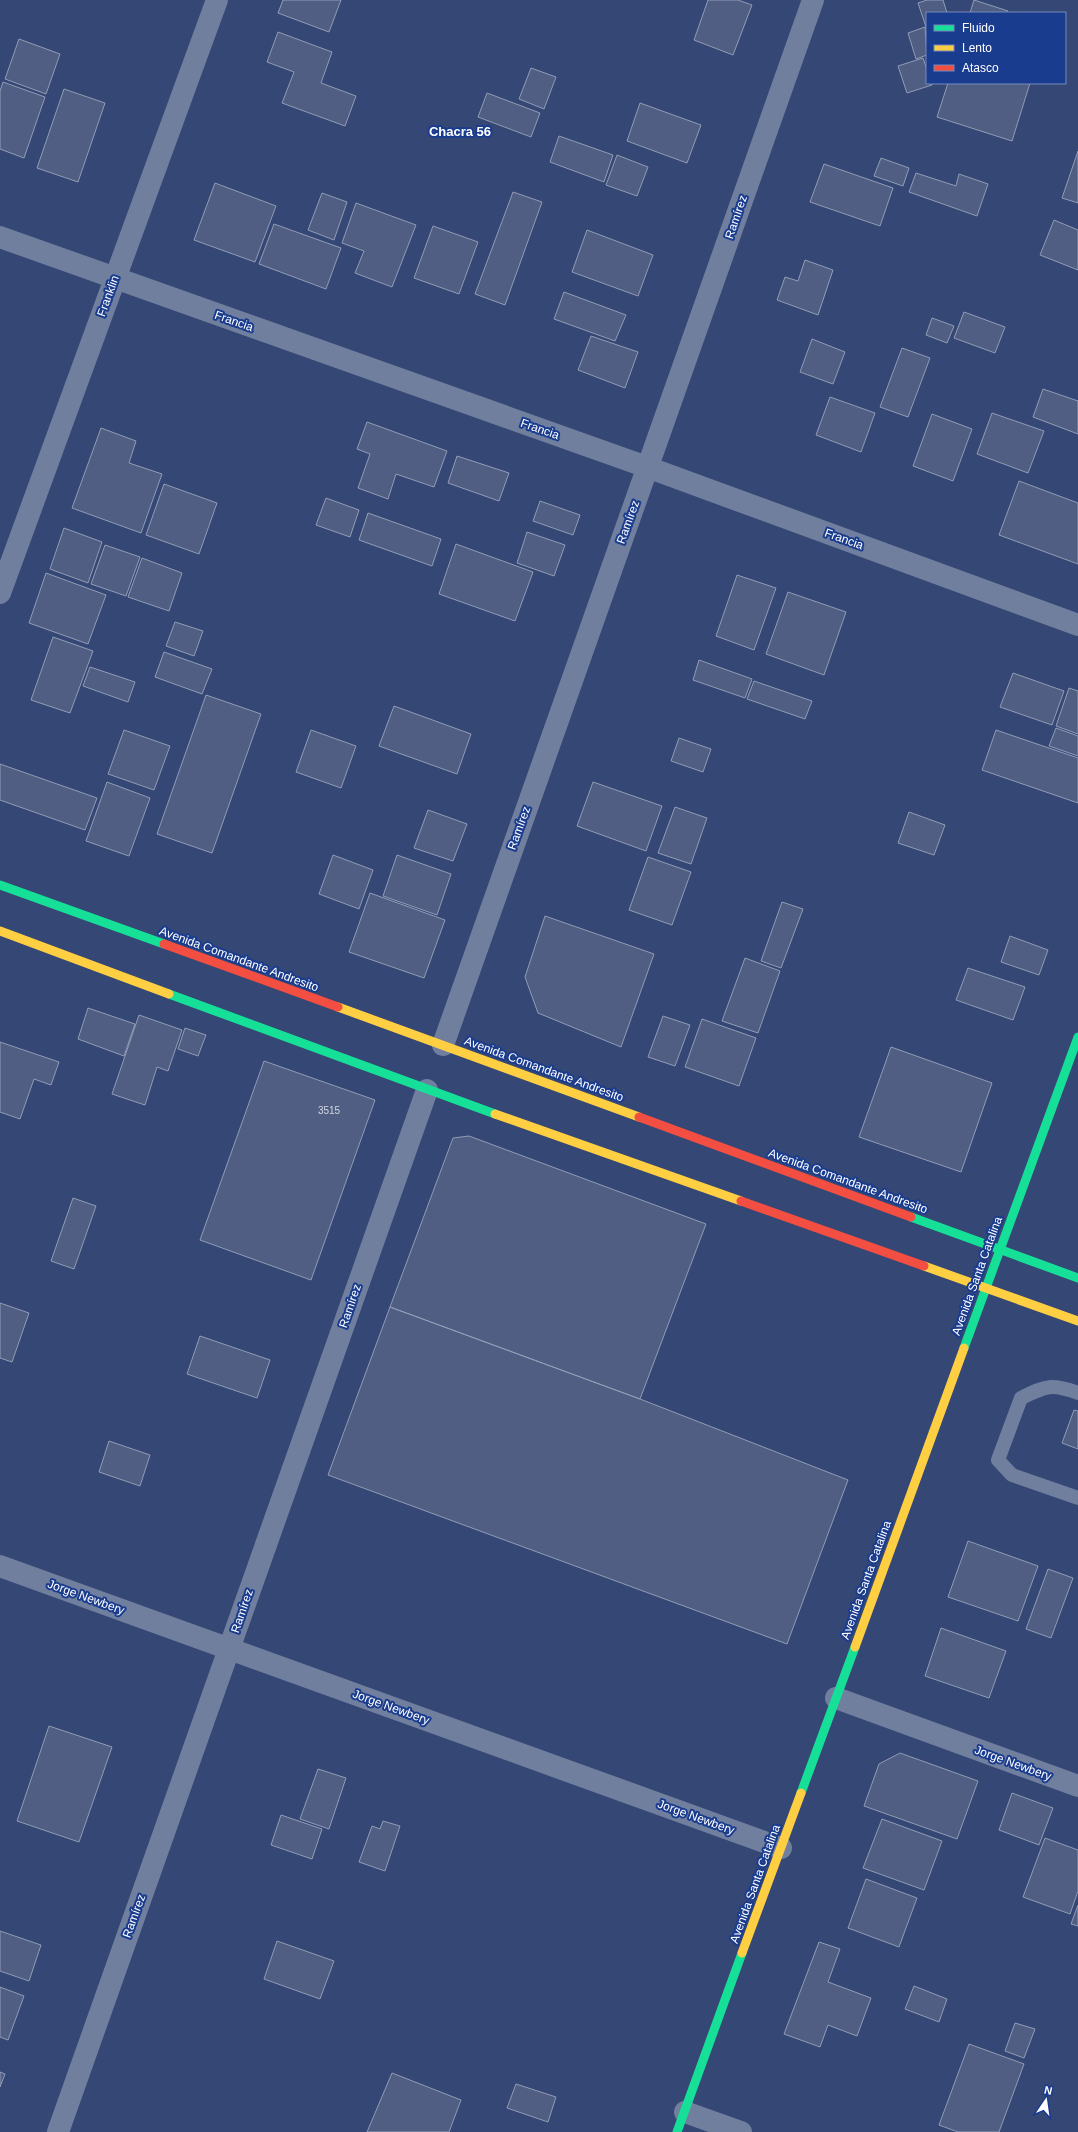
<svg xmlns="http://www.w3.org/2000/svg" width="1078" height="2132" viewBox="0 0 1078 2132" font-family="Arial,sans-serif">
<rect width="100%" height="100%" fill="#354774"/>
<path fill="#4f5e82" stroke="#919cb6" d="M283,0H341L329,32L278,13Z
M708,0H738L752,5L733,55L694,40Z
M927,0H943L947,13H927V30L918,3Z
M974,0L1008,11L1007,13H970Z
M925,27L927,55L916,59L908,33Z
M278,32L332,52L321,83L356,96L345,126L282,103L294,72L267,62Z
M19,39L60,54L46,94L5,79Z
M923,58L927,70V83H931L932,85L907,93L898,66Z
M531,68L556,77L544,109L519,99Z
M3,82L45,97L24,158L0,149V91Z
M948,83H1030L1012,141L937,117Z
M64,89L105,103L78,182L37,168Z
M487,93L540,113L531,137L478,117Z
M640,103L701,125L687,163L627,141Z
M559,136L613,155L604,182L550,162Z
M1078,151V203L1062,198Z
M617,155L648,167L637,196L606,185Z
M881,158L909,168L903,186L874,176Z
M824,164L893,188L880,226L810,202Z
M916,173L956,186L959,174L988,184L977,216L909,192Z
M215,183L276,206L255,262L194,240Z
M513,192L542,202L505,305L475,294Z
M322,193L347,202L334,240L308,230Z
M356,203L416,225L392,287L355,273L364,251L342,243Z
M1054,220L1078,230V270L1040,255Z
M274,224L341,248L326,289L259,264Z
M433,226L478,242L459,294L414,278Z
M587,230L653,255L638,296L572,272Z
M805,260L833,270L818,315L777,300L785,277L798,281Z
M564,292L626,315L615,341L554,319Z
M964,312L1005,327L995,353L954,338Z
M932,318L954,326L947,343L926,335Z
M591,336L638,352L625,388L578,370Z
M812,339L845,352L833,384L800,372Z
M902,348L930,358L908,417L880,407Z
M1043,389L1078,401V434L1033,417Z
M830,397L875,413L861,452L816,435Z
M992,413L1044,431L1028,473L977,454Z
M932,414L972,429L953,481L913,466Z
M367,422L447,451L434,487L396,474L388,499L358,488L370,454L357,449Z
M101,428L136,441L129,463L162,474L141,533L72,508Z
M457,456L509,473L499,501L448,483Z
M1019,481L1078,503V564L999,535Z
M164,484L217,503L199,554L146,535Z
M326,498L359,510L350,537L316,525Z
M540,501L580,515L573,535L533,521Z
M368,513L441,539L432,566L359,540Z
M64,528L102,542L88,583L50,569Z
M527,532L565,545L554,576L517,563Z
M456,544L533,572L515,621L439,594Z
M105,545L140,557L126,596L91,584Z
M142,558L182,573L169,611L128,597Z
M46,573L106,595L88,644L29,623Z
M737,575L776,588L754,650L716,636Z
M788,592L846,612L824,675L766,654Z
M175,622L203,631L194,656L166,646Z
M53,637L93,651L70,713L31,700Z
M164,652L212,669L202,694L155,677Z
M699,660L752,679L745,698L693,680Z
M90,667L135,682L128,702L83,686Z
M1013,673L1064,691L1052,725L1000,707Z
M754,681L812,701L805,719L747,699Z
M1069,688L1078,691V734L1056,726Z
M206,695L261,714L212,853L157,834Z
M394,706L471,734L457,774L379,746Z
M1056,728L1078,736V756L1049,746Z
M124,730L170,746L154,790L108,774Z
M311,730L356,746L341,788L296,772Z
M996,730L1078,758V803L982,770Z
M679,738L711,749L703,772L671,761Z
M0,764L97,798L85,830L0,800Z
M107,782L150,798L129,856L86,841Z
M593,782L662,806L646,851L577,826Z
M675,807L707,818L691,864L658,853Z
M428,810L467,824L453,861L414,848Z
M909,812L945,825L934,855L898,843Z
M333,855L373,870L359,909L319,894Z
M397,855L451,874L437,915L383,896Z
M648,857L691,872L672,925L629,910Z
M370,893L445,920L424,978L349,952Z
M782,902L803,909L781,968L761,961Z
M545,916L654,954L621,1047L538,1013L525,977Z
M1010,936L1048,950L1039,975L1001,962Z
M745,958L780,971L758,1033L722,1021Z
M968,968L1025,987L1013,1020L956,1000Z
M88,1008L135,1024L124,1056L78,1039Z
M139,1015L182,1030L168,1071L157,1067L145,1105L112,1094Z
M663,1016L690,1025L675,1066L648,1057Z
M702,1019L756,1038L739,1086L685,1067Z
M185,1028L206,1035L198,1056L178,1049Z
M0,1042L59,1062L51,1085L34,1079L20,1119L0,1112Z
M891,1047L992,1083L961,1172L859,1137Z
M264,1061L375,1100L311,1280L200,1240Z
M469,1136L706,1224L640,1399L390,1307L453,1138Z
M73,1198L96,1206L74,1269L51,1261Z
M0,1303L29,1313L12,1362L0,1358Z
M390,1307L640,1399L848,1480L787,1644L328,1475Z
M200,1336L270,1360L257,1398L187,1374Z
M1074,1410L1078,1411V1449L1062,1443Z
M109,1441L150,1455L140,1486L99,1472Z
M968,1541L1038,1566L1018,1621L948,1597Z
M1048,1569L1073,1578L1051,1638L1026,1629Z
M941,1628L1006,1651L989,1698L925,1676Z
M49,1726L112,1747L79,1842L17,1821Z
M900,1753L978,1781L957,1839L864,1806L879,1764Z
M318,1769L346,1778L329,1829L300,1819Z
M1012,1793L1053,1808L1039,1845L999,1830Z
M281,1815L322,1829L312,1859L271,1845Z
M882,1819L942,1841L924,1890L863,1868Z
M383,1821L400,1826L385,1871L359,1862L372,1826L380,1829Z
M1045,1838L1078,1850V1891L1070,1914L1023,1897Z
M866,1879L917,1898L899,1947L848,1928Z
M1078,1905V1926L1071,1924Z
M0,1931L41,1945L29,1981L0,1971Z
M277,1941L334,1961L320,1999L264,1979Z
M819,1942L840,1949L828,1982L871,1998L857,2036L828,2025L820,2047L784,2034Z
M914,1986L947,1999L939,2022L905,2009Z
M0,1987L24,1996L8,2040L0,2037Z
M1015,2023L1035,2029L1024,2058L1005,2051Z
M969,2044L1024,2064L999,2132H958L939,2125Z
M0,2072L5,2074L0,2087Z
M392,2073L461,2100L449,2132H367Z
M516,2084L556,2097L548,2122L507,2108Z"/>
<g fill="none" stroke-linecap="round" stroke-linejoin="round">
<path stroke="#717f9f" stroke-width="14" d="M1078,1393C1051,1383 1046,1386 1021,1398L998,1460L1012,1475L1078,1498"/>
<path stroke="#717f9f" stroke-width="22" d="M0,237L647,467L1078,625
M0,593L217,0
M443,1045L813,0
M0,1566L781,1848
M836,1698L1078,1786
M685,2112L741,2132
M58,2132L427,1090"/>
<path stroke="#16e098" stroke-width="9" d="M0,885L164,944
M169,994L495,1114
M911,1217L1078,1278
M964,1348L1078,1037
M801,1793L855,1647
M677,2132L742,1953"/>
<path stroke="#ffcf43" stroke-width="9" d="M0,931L169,994
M338,1007L639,1117
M495,1114L741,1201
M924,1266L1078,1321
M855,1647L964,1348
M742,1953L801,1793"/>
<path stroke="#f24e42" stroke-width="9" d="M164,944L338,1007
M639,1117L911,1217
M741,1201L924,1266"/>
</g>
<g text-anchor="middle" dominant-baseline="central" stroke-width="4" stroke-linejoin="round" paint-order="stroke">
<g font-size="10" fill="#d3d7e0">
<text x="329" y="1110">3515</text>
</g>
<g font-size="12" fill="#fff" stroke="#1a3c8f">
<text transform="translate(736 217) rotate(-71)">Ramírez</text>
<text transform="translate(108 296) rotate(-70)">Franklin</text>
<text transform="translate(234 321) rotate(19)">Francia</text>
<text transform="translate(540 429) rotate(19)">Francia</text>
<text transform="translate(628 522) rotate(-70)">Ramírez</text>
<text transform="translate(844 539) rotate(20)">Francia</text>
<text transform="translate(519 828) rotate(-70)">Ramírez</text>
<text transform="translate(239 959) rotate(20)">Avenida Comandante Andresito</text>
<text transform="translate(544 1069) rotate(20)">Avenida Comandante Andresito</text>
<text transform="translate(848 1181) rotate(20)">Avenida Comandante Andresito</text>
<text transform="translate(977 1276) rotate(-70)">Avenida Santa Catalina</text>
<text transform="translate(350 1306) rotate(-71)">Ramírez</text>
<text transform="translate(866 1580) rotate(-70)">Avenida Santa Catalina</text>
<text transform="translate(86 1597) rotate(20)">Jorge Newbery</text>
<text transform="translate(242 1611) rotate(-71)">Ramírez</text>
<text transform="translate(391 1707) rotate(20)">Jorge Newbery</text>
<text transform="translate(1013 1763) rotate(20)">Jorge Newbery</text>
<text transform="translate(696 1817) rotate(20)">Jorge Newbery</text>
<text transform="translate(755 1884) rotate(-70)">Avenida Santa Catalina</text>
<text transform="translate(134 1916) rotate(-70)">Ramírez</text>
</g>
<g font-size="13" font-weight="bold" fill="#fff" stroke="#1a3c8f">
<text x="460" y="131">Chacra 56</text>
</g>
</g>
<rect x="926" y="12" width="140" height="72" fill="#1a3c8f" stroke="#768abc"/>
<rect x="934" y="25" width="20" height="6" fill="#16e098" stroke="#768abc"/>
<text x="962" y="32" font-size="12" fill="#ffffff">Fluido</text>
<rect x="934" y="45" width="20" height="6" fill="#ffcf43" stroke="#768abc"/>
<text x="962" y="52" font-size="12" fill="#ffffff">Lento</text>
<rect x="934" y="65" width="20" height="6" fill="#f24e42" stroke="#768abc"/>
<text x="962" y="72" font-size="12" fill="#ffffff">Atasco</text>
<g transform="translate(1046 2100) rotate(13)" stroke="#1a3c8f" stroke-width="3" paint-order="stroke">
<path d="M0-3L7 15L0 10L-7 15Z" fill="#ffffff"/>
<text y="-6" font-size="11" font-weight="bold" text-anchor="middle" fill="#ffffff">N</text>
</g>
</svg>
